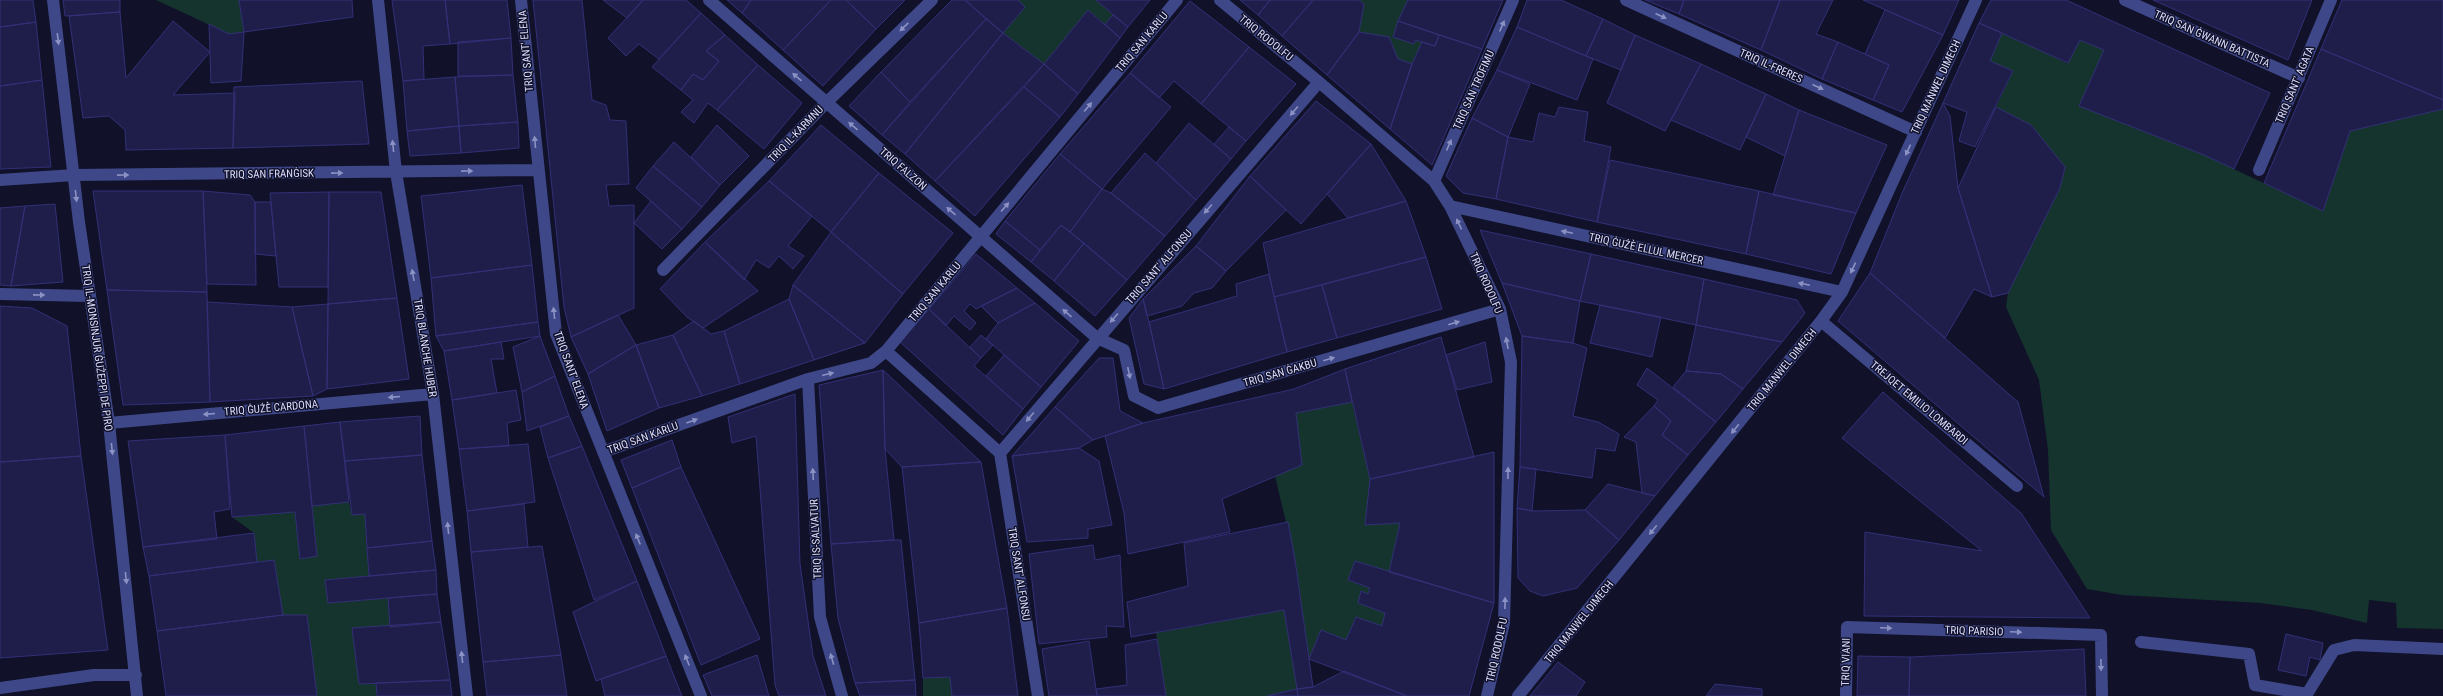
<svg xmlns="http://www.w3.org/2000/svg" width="2443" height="696" viewBox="0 0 2443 696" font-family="'Roboto Condensed',sans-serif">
<rect width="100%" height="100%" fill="#11112a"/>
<path fill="#15342e" d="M156,0H239L244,32L229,34Z
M1018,0H1096L1113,15L1105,24L1088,10L1044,64L1003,33L1025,7Z
M1359,0H1408L1393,37L1414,44L1415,40L1422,42L1412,64L1398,59L1389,37L1359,32L1364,4Z
M2002,33L2067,63L2080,40L2104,50L2079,106L2204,155L2323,211L2350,131L2443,109V629L2397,628L2396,603L2369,600L2367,623L2312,610L2261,603L2122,595L2087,589L2051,530L2048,450L2039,380L2006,307L2008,293L2060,188L2065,168L2031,125L1996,107L2013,71L1990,61Z
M1352,402L1370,479L1400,523L1389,572L1355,561L1348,580L1370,588L1368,594L1361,591L1358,603L1385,613L1382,626L1356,617L1346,640L1321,630L1309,659L1295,560L1275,476L1296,413Z
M349,502L352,515L365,514L369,576L325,580L328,603L388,598L390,627L352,628L359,684L376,683L377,696H317L283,615L274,561L257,562L254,533L232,517L295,512L300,559L317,556L312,506Z
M1284,610L1297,689L1267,696H1166L1156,633Z
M950,677L952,696H923V678Z"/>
<path fill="#1f1e4b" stroke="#323076" d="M0,0H33L36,22L0,27Z
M63,0H120V12L65,16Z
M239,0H352L353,17L244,32Z
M392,0H445L450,44L423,46L424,79L403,81Z
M445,0H507L511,38L450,44Z
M533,0H582L592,100L606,105L610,120L626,121L629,184L606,185L609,206L634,205V308L571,337L564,307Z
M603,0H643L627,18Z
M643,0H686L701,13L659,59L639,44L626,56L608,38Z
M727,0H751L742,13Z
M751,0H831L783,50L742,13Z
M831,0H846L876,29L823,86L783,50Z
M846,0H905L876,29Z
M952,0H965L986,19L910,102L881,72Z
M965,0H1018L1025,7L1003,33Z
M1096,0H1150L1128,27Z
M1240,0H1270L1258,15Z
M1270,0H1313L1282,36L1258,15Z
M1313,0H1359L1364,4L1359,32L1327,75L1282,36Z
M1408,0H1503L1482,49L1398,21Z
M1527,0H1561L1603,19L1586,56L1517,27Z
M1645,0H1684L1679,14Z
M1684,0H1780L1761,50L1679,14Z
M1780,0H1833L1816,34L1838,42L1822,79L1761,50Z
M1863,0H1959L1943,35Z
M1991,0H2066L2270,93L2234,169L2204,155L2079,106L2104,50L2080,40L2068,63L1979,23Z
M2153,0H2312L2288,60Z
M2342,0H2443V100L2321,49Z
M1190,1L1249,47L1201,104L1174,81L1159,98L1130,73Z
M1088,10L1120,38L1078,94L1044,64Z
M1885,10L1943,35L1902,112L1873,100L1889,65L1865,54Z
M120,12L126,78L173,21L210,52L173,95L235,93L233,148L126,150L125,130L109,116L83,118L69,16Z
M701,13L725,35L706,51L719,61L703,80L693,74L681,90L652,67Z
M1113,15L1128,27L1120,38L1105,24Z
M986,19L1003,33L905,154L882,135Z
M1603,19L1635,35L1621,70L1586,56Z
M1398,21L1439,35L1435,46L1415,40L1414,44L1393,37Z
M36,22L42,80L0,86V27Z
M1979,23L2002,33L1990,61L2013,71L1975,147L1959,141L1967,112L1943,103Z
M209,24L229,34L244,32L241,81L211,83Z
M1517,27L1593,59L1577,100L1497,70Z
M1359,32L1389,37L1398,59L1412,64L1390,129L1327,75Z
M1003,33L1044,64L935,181L905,154Z
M725,35L758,65L717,110L708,103L694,123L681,112L693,100L681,90L693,74L703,80L719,61L706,51Z
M1439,35L1482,49L1432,165L1390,129L1412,64L1422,42L1435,46Z
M1635,35L1701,64L1665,131L1607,103Z
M511,38L513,75L458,76V42Z
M1838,42L1889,65L1873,100L1822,79Z
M1249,47L1296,84L1246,141L1201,104Z
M2321,49L2443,100V109L2350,131L2323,211L2264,183Z
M1044,64L1078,94L1060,117L1024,87Z
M1701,64L1766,94L1740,150L1671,120Z
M758,65L802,103L764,149L717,110Z
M1497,70L1530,84L1508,137L1472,118Z
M881,72L910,102L882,135L849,106Z
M1130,73L1171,107L1102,189L1060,154Z
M513,75L518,122L459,126L455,77Z
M455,77L459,126L407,131L403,81Z
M42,80L51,167L0,169V86Z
M362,81L369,144L233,148L234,87Z
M1024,87L1060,117L975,216L935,181Z
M1766,94L1799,110L1785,156L1746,137Z
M1316,101L1371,144L1301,224L1250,176Z
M1943,103L1950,116L1958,188L1992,297L1974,289L1945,338L1870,273L1903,191Z
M1559,107L1588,112L1584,141L1611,147L1597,222L1496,199L1508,137L1533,142L1539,113L1555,117Z
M1996,107L2031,125L2065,167L2060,188L2008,293L1992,297L1958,188Z
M1799,110L1887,145L1856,213L1773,195Z
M1472,118L1508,137L1496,199L1463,193L1446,176Z
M518,122L519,148L461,153L459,126Z
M1189,123L1231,159L1196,200L1156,163Z
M717,125L749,156L720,185L691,157Z
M821,125L879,173L831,232L769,181Z
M459,126L461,153L410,156L407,131Z
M1229,127L1246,141L1231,159L1214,144Z
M674,142L720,185L702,207L653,166Z
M1371,144L1406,201L1348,218L1327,194Z
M1145,153L1196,200L1165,236L1111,193Z
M1060,154L1102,189L1070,232L1061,225L1040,250L1005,221Z
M1610,160L1759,191L1746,254L1597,222Z
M653,166L702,207L682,229L636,188Z
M879,173L953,233L903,294L831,232Z
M1250,176L1286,210L1226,271L1196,246Z
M769,181L812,216L788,246L804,256L793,269L779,256L769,268L756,260L744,280L705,242Z
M522,185L532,265L431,278L421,196Z
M1102,189L1111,193L1165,236L1127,280L1070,232Z
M93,191H203L207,292L107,290Z
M203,191L250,195L255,202L256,285L207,284Z
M1759,191L1856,213L1831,274L1746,254Z
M329,192H381L397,298L328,304Z
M329,192L328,287H279L270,193Z
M651,201L682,229L662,249L634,223Z
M1406,201L1426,257L1274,297L1263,243Z
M255,202H271L276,256L255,254Z
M55,204L63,282L11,286L25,206Z
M25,206L11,286L0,285V208Z
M1005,221L1040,250L1031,262L996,234Z
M1061,225L1084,243L1054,281L1031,262Z
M1480,230L1591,254L1580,301L1502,283Z
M831,232L903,294L865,343L793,285Z
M705,242L758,291L703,328L687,317L660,289Z
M1084,243L1127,280L1095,316L1054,281Z
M1196,246L1226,271L1212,288L1194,293L1182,306L1147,316L1143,299Z
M976,254L1017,288L976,309L970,304L964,311L976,323L970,330L954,316L946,326L929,309Z
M1591,254L1704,279L1696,325L1580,301Z
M1426,257L1442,309L1337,338L1322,285Z
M532,265L538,322L436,336L431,278Z
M1870,273L2018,402L2044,497L1838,321Z
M1269,274L1287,352L1164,389L1149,322L1237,296L1236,284Z
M1704,279L1797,300L1805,313L1782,342L1696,325Z
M1502,283L1580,301L1573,343L1522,336Z
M793,285L865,343L814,360L789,299Z
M1322,285L1337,338L1287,352L1274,297Z
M1017,288L1035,303L998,323L981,306Z
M107,290L207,292L210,402L123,405Z
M397,298L409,379L327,389L328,304Z
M789,299L814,360L740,384L724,331Z
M1143,299L1149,322L1164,389L1144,384L1129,318Z
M207,302L292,307L313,396L210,402Z
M1035,303L1079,341L1041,387L986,339L998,323Z
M328,304L327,389L313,396L292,307Z
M1600,305L1661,317L1652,357L1590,343Z
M0,306L32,308L67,326L81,456L0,462Z
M929,309L981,358L974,366L1023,409L1003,435L900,342Z
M618,315L636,345L588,374L571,337Z
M694,321L711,334L724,331L740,384L702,396L673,335Z
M538,322L540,336L444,351L436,336Z
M1696,325L1782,342L1743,389L1721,374L1686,371Z
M673,335L702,396L659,408L636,345Z
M981,335L993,345L981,358L970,347Z
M540,336L555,376L522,392L513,347Z
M1522,336L1573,343L1587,348L1573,416L1598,422L1619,434L1615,451L1596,448L1592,478L1520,467Z
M1441,337L1474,457L1370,479L1345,369Z
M501,342L504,359H491L497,393L452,400L444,351Z
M1485,342L1492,382L1457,390L1446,355Z
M636,345L659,408L607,431L588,374Z
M1004,355L1041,387L1023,409L986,376Z
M1099,358H1113L1120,411L1143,423L1093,440L1055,407Z
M1647,368L1716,422L1688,455L1662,435L1671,421L1654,406L1658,400L1637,385Z
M1345,369L1352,402L1296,413L1302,465L1222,499L1230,532L1128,554L1124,513L1105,436L1143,423L1294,389Z
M883,370L981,462L902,467L885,449Z
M883,370L885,449L894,540L831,544L819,385Z
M1686,371L1721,374L1743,389L1716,422L1673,387Z
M555,376L569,416L527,431L522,392Z
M516,390L521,420L507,423L509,446L459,449L452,400Z
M1883,392L2021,513L2090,618L1864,616L1865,532L1982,551L1842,438Z
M795,394L800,564L813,656L826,696H779L775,685L756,436L732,443L728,417Z
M1654,406L1671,421L1662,435L1688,455L1655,496L1642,493L1636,442L1624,437Z
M1055,407L1093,440L1079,448L1012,456Z
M420,416L422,455L345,461L340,422Z
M569,416L582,446L548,458L540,427Z
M340,422L349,502L312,506L304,426Z
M304,426L317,556L300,559L295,512L232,517L225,435Z
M225,435L230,509L214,512L217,539L143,547L128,441Z
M672,440L681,467L632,488L621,460Z
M528,444L535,502L467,511L459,449Z
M582,446L637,581L594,600L548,458Z
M1079,448L1099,461L1112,525L1088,529V538L1027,542L1012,456Z
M1494,452V603L1389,572L1400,523L1365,525L1370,479Z
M422,455L432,541L367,548L365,514L352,515L345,461Z
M81,456L108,650L0,658V462Z
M981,462L1007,608L919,623L902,467Z
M681,467L760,639L701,665L632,488Z
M1520,467L1536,469L1532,511L1517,508Z
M1608,484L1655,496L1619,540L1585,510Z
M524,504L528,547L471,552L467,511Z
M1517,508L1532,511L1585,510L1619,540L1577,588L1543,596L1530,591L1518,578Z
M1288,522L1295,560L1313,687L1297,689L1284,610L1131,637L1127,602L1188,586L1184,543Z
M254,533L257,562L149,576L143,547Z
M894,540H901L915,680L855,683L838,618L831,544Z
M432,541L436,570L369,576L367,548Z
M1093,545L1095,560L1120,555L1124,627L1106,626L1107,637L1039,644L1029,554Z
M542,546L561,655L483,662L471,552Z
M274,560L283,615L157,631L149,576Z
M1355,561L1494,603L1469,696H1407L1309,659L1321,630L1346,640L1356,617L1382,626L1385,613L1358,603L1361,591L1368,594L1370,588L1348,580Z
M436,570L437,594L328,603L325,580Z
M637,581L666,656L596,681L573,612Z
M437,594L441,622L390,627L388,598Z
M1007,608L1018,696H952L950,677L923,678L919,623Z
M283,615H307L317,696H166L157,631Z
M441,622L450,680L359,684L352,628Z
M2286,634L2323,643L2320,660L2310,657L2306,676L2278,670Z
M1157,639L1166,696H1097L1096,689L1127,685L1125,645Z
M1089,641L1097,696H1049L1042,649Z
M2084,649L2086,696H1909L1910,657Z
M561,655L567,696H487L483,662Z
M757,655L769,696H712L703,675Z
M666,656L682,696H605L601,679Z
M1858,656L1910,657L1909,696H1857Z
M1558,662L1585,682L1576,696H1530Z
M1344,671L1407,696H1298L1297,689L1313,687Z
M450,680L452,696H377L376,683Z
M915,680L916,696H860L855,683Z
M1715,684L1762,689V696H1706Z
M1297,689L1298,696H1267Z"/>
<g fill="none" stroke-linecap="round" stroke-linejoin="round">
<path stroke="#3e4888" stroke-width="12" d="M53,0L79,222L109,423L137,696
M378,0L396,172L433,394L467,696
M521,0L556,334L701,696
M709,0L1097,338L1124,350L1134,396L1158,408L1500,309
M1220,0L1319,82L1434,181L1450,206L1500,309L1511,362L1504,623L1487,696
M1626,0L1916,132
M2125,0L2299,78
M2259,170L2331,0
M0,180L74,175L537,170
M1434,181L1513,0
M1450,206L1842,292
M663,270L826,103L932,0
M0,294L89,296
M1821,321L2017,486
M886,351L1000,453
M808,379L820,617L842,696
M109,423L433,394
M603,452L808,379L871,363L886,351L1177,0
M2141,642L2249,654L2255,685L2307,694L2334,650L2354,645L2443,649
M0,688L94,675H136
M1038,696L1000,453L1319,82
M1518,696L1821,321L1842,292L1976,0
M1846,696L1847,627L2101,635L2102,696"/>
</g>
<defs><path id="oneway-solid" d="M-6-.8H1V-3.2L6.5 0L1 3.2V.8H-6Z"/></defs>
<g fill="#8c92c3">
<use href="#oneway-solid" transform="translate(1661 16) rotate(24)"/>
<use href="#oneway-solid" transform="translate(1502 26) rotate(-66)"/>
<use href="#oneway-solid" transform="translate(904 27) rotate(136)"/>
<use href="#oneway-solid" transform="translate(58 39) rotate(83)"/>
<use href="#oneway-solid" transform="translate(797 77) rotate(-139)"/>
<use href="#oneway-solid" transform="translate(1818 87) rotate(24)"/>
<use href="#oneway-solid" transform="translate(1088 107) rotate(-50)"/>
<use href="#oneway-solid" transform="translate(1294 111) rotate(131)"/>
<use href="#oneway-solid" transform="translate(853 126) rotate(-139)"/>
<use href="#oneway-solid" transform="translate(535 142) rotate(-95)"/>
<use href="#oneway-solid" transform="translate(1449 145) rotate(-66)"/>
<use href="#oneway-solid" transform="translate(393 146) rotate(-96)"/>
<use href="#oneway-solid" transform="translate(1908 150) rotate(115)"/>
<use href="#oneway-solid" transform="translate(467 171) rotate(-1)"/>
<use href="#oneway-solid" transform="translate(337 173) rotate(-1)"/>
<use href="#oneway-solid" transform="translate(123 175) rotate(-1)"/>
<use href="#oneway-solid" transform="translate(76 196) rotate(84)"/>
<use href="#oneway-solid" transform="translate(1005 207) rotate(-50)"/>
<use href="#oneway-solid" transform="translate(1208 209) rotate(131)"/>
<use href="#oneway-solid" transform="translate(951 211) rotate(-139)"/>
<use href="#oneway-solid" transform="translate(1459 224) rotate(-116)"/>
<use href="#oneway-solid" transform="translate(1567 232) rotate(-168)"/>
<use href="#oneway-solid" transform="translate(1853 268) rotate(115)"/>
<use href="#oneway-solid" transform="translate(413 275) rotate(-100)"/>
<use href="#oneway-solid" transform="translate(1804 284) rotate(-168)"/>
<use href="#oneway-solid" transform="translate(39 295) rotate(1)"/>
<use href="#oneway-solid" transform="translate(554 313) rotate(-96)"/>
<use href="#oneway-solid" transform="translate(1067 313) rotate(-139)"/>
<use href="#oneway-solid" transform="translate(1114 318) rotate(131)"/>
<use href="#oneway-solid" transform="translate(1454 323) rotate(-16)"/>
<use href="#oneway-solid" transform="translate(1507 343) rotate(-101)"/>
<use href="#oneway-solid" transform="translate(1329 359) rotate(-16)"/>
<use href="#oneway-solid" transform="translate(1129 373) rotate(78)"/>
<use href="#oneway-solid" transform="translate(828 374) rotate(-14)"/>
<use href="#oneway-solid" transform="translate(394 397) rotate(175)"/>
<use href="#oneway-solid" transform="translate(209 414) rotate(175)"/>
<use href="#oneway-solid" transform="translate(1030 417) rotate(130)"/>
<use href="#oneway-solid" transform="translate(692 421) rotate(-20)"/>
<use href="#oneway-solid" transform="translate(1735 429) rotate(129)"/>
<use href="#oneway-solid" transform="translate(112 449) rotate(84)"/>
<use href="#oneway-solid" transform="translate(1508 473) rotate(-89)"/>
<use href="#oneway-solid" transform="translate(813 474) rotate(-93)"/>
<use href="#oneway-solid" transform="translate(448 528) rotate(-96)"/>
<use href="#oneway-solid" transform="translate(1653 530) rotate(129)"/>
<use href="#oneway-solid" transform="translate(638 539) rotate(-112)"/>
<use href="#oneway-solid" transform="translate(126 578) rotate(84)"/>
<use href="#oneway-solid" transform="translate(1505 603) rotate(-89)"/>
<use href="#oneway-solid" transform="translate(1886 628) rotate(2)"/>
<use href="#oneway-solid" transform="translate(2016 632) rotate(2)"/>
<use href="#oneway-solid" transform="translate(462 657) rotate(-96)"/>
<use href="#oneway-solid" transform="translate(832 659) rotate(-106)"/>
<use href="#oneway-solid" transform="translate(687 660) rotate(-112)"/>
<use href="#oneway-solid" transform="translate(2101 665) rotate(89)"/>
</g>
<g text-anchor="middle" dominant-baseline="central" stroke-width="3" stroke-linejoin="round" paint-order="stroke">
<g font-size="11" fill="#dbddfe" stroke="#11112a">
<text transform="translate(1266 38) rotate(39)">TRIQ RODOLFU</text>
<text transform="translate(2212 39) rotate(24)">TRIQ SAN ĠWANN BATTISTA</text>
<text transform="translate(1142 42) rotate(-50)">TRIQ SAN KARLU</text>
<text transform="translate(526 51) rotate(-95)">TRIQ SANT' ELENA</text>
<text transform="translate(1771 66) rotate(24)">TRIQ IL-FRERES</text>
<text transform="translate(2295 85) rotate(-67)">TRIQ SANT' AGATA</text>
<text transform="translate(1936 87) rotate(-65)">TRIQ MANWEL DIMECH</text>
<text transform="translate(1474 90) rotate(-66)">TRIQ SAN TROFIMU</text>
<text transform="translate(796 134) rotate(-46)">TRIQ IL-KARMNU</text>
<text transform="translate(903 169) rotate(41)">TRIQ FALZON</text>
<text transform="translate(269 174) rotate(-1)">TRIQ SAN FRANĠISK</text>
<text transform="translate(1646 249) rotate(12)">TRIQ ĠUŻÈ ELLUL MERCER</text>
<text transform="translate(1159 267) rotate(-49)">TRIQ SANT' ALFONSU</text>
<text transform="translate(1486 283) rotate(66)">TRIQ RODOLFU</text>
<text transform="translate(935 292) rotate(-50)">TRIQ SAN KARLU</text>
<text transform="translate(97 348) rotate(82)">TRIQ IL-MONSINJUR ĠUŻEPPI DE PIRO</text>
<text transform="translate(425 348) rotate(81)">TRIQ BLANCHE HUBER</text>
<text transform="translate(571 370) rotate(70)">TRIQ SANT' ELENA</text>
<text transform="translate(1782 370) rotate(-51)">TRIQ MANWEL DIMECH</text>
<text transform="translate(1280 373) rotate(-16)">TRIQ SAN ĠAKBU</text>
<text transform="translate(1919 403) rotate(40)">TREJQET EMILIO LOMBARDI</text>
<text transform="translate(271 408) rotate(-5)">TRIQ ĠUŻÈ CARDONA</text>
<text transform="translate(643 438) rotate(-20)">TRIQ SAN KARLU</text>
<text transform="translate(816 539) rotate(-93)">TRIQ IS-SALVATUR</text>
<text transform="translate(1019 574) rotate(81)">TRIQ SANT' ALFONSU</text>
<text transform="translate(1579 622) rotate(-51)">TRIQ MANWEL DIMECH</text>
<text transform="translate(1974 631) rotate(2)">TRIQ PARISIO</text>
<text transform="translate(1497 650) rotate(-78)">TRIQ RODOLFU</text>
<text transform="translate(1846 662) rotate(-89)">TRIQ VIANI</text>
</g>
</g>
</svg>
